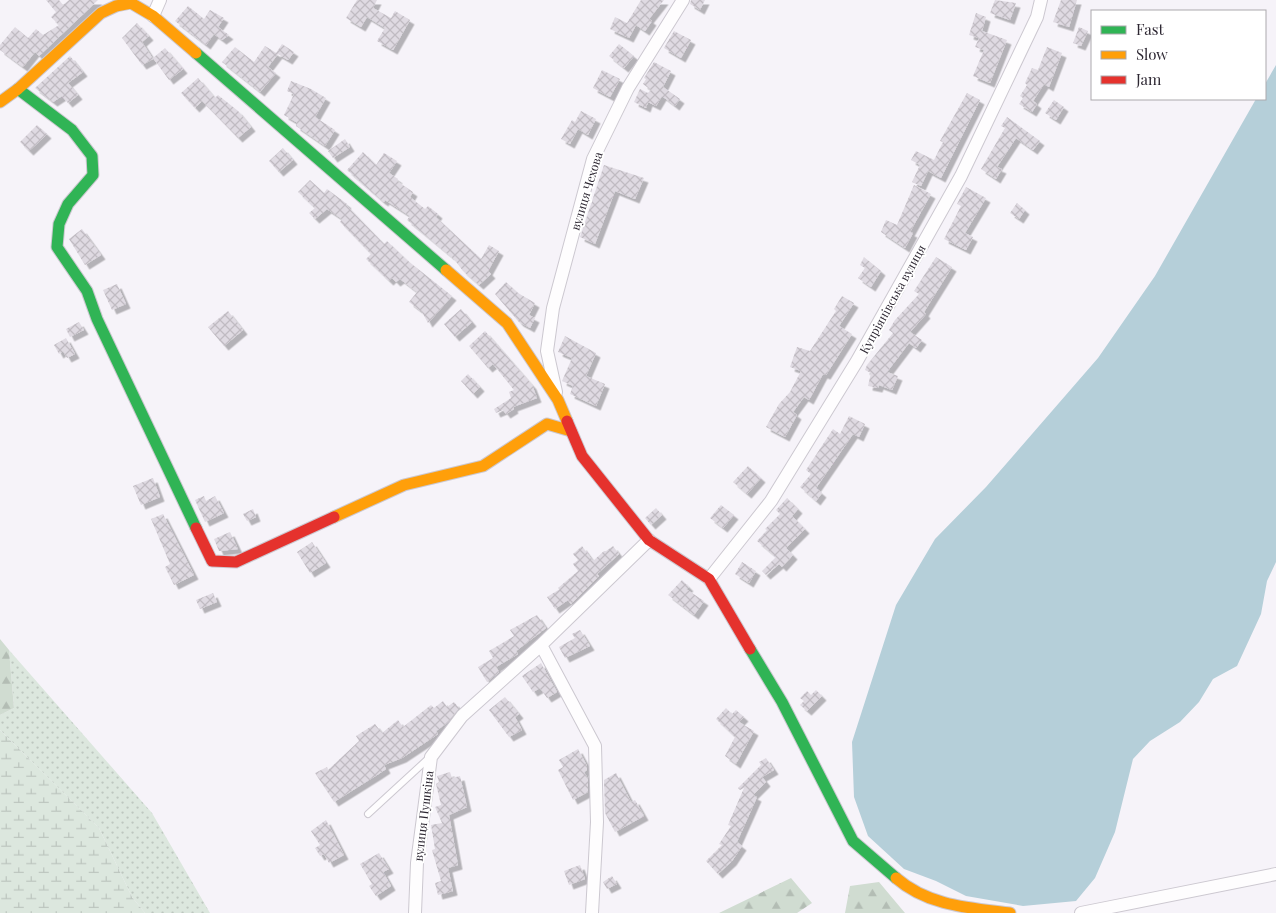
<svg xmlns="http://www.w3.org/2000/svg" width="1276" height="913" viewBox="0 0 1276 913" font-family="'Playfair Display',serif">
<defs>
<pattern id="grass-dots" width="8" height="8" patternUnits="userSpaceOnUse" patternTransform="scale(1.25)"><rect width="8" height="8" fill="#dce7de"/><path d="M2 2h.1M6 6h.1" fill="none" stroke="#bdc6bf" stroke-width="1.8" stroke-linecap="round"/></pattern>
<pattern id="forest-firs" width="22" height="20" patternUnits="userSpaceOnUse" patternTransform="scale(1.25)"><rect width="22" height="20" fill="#d0dcd1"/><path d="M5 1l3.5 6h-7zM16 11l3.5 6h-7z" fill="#b3bdb4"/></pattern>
<pattern id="wetland-marsh" width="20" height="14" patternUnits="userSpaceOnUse" patternTransform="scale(1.25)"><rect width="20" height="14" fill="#dce7de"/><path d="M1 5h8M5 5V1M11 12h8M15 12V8" fill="none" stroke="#bdc6bf"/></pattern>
<pattern id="building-cross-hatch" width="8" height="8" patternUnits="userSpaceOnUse" patternTransform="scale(1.25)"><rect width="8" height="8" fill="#dfdae2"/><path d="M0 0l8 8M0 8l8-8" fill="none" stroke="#c0bbc2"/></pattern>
<filter id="shadow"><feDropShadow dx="4.5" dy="4.5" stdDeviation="0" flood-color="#0004"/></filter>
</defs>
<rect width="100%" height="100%" fill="#f6f3f9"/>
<path fill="url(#grass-dots)" d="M9,650L152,813L210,913H145L132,897L99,828L0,730V715L14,708Z"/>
<path fill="url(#forest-firs)" d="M0,639L9,650L14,708L0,715Z
M791,878L812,903L797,913H719Z
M879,882L905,913H845L850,886Z"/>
<path fill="url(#wetland-marsh)" d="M0,730L99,828L132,897L145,913H0Z"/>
<path fill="#b5cfd9" d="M1276,65V562L1267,581L1261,614L1237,666L1213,679L1199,702L1180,722L1150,741L1133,759L1115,832L1095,878L1076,901L1023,906L966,896L936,881L904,869L868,836L854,797L852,742L896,605L935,539L986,487L1098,358L1155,276L1256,99H1265V84Z"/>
<path fill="url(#building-cross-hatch)" filter="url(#shadow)" d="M46,0H59L63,5L69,0H98L39,56L35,52L23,67L0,50V45L15,27L28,38L36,29L43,35L59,25L51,17L56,12Z
M357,0H377L373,8L391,18L395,11L410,20L393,50L377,41L385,28L367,17L361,27L346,18Z
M641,0H664L649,19L652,21L645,31L636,25L629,38L610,29L615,17L627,23Z
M691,0H705L700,10L690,4Z
M995,0L1016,3L1010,20L990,13Z
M1061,0H1077L1069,27L1053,22Z
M188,6L204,19L210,10L224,18L218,27L229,35L222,40L214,34L206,45L175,21Z
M976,13L986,17L982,31L1007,40L990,83L973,76L984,50L975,47L979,38L969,35Z
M137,23L149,36L142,42L153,59L142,65L122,38Z
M1079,27L1088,31L1081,46L1073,43Z
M674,31L691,40L681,58L664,48Z
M282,44L294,52L288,60L276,53Z
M619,44L634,56L624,68L609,56Z
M265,46L278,54L268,67L276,73L260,92L222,62L235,47L254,62Z
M1047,47L1062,53L1049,87L1044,84L1033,101L1037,104L1032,112L1019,104L1023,98L1020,96L1027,85L1025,83L1032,68L1038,70Z
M165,48L183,69L169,80L153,58Z
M70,56L83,72L68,83L78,95L68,103L62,96L53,102L35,88Z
M654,62L671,71L663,87L680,99L675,106L662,96L656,106L648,102L646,108L634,102L640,89L648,93L651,90L643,84L646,79L644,78Z
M602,70L620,79L610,97L593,88Z
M198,78L215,98L218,95L238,111L251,127L238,138L202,101L195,108L181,93Z
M291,81L311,89L326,98L315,117L335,130L325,146L296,126V122L284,115L294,94L287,91Z
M967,93L980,100L941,178L928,171L921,186L912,182L920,165L911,160L916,151L934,160L943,142L940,141Z
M1054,100L1064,107L1056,120L1045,113Z
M581,111L596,119L588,135L578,129L570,144L561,139L572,120L575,122Z
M1007,117L1040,141L1033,150L1016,138L997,167L1002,169L996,179L981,169L1005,128L1001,126Z
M37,125L47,134L29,151L20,142Z
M345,139L350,147L333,158L328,151Z
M283,148L293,160L279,172L269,161Z
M363,152L376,165L384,153L397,161L389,173L398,179L397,181L413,192L410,197L425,209L428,206L438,214L436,217L481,259L489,245L499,251L488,271L491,274L479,285L463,271L454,259L407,220L410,216L385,200L384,202L381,200L347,170Z
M604,165L644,178L635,199L615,191L595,244L580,237Z
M310,180L324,193L327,189L347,204L346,205L384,244L387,241L408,261L452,296L428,323L422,312L409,302L417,292L400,279L396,282L392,278L389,281L366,259L371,254L340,222L342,219L327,209L315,219L309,213L315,208L298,192Z
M914,185L931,194L910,232L913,233L905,248L881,232L886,220L897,225Z
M966,187L986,198L965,233L973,237L966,250L944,239L961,206L957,204Z
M1017,203L1025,210L1019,219L1010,213Z
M82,229L101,255L85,265L69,239Z
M864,257L881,271L871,287L858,278L865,268L860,265Z
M936,257L952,267L924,312L926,314L910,332L922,340L916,348L909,343L887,372L898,376L892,390L879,385L878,388L868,386L871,373L865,370L867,365L893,333L889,330L895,320L919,294L914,291Z
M506,282L518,293L535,303L529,315L535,318L530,328L519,322L495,294Z
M117,284L126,304L112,310L103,290Z
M842,296L854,303L839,326L852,334L826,375L823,374L809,400L804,397L793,412L797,415L785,437L766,427L779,404L790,392L801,371L790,367L797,347L810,351L836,311L834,309Z
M461,309L472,322L455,337L444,324Z
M228,311L243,330L224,346L208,327Z
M79,322L84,330L70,337L66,329Z
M485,331L532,385L537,398L513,407L514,409L506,414L503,410L496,413L494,409L511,398L509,392L514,390L493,364L488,368L469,346Z
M565,336L596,353L586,376L605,384L596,406L570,394L573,386L562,381L572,358L558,352Z
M66,338L75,354L67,358L63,351L59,354L54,345Z
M468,374L480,387L473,394L461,381Z
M849,416L865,424L859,437L853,434L816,488L822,493L816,501L800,487L811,474L806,470L833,429L840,434Z
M748,466L761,478L747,494L733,482Z
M153,478L160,497L141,505L133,486Z
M204,496L206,501L215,496L224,513L205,522L195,500Z
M787,498L798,509L792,516L805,529L786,548L793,555L782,567L779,564L766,575L762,571L776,557L757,541L767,530L765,529L780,514L776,510Z
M721,505L734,515L723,528L710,518Z
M656,508L662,515L651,525L645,518Z
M253,509L256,517L247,521L243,514Z
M163,514L194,575L174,585L165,567L170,564L151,519Z
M230,532L238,549L219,551L214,539Z
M312,542L326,563L310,573L297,552Z
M582,546L593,561L604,551H606L613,546L619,554L597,574L599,576L571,604L568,600L555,609L547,597L560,589L558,588L578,571L573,564L578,560L573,554Z
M742,562L756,571L749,583L735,574Z
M682,580L689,587L686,589L704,601L694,615L668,595Z
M213,593L217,602L200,609L196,600Z
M537,615L546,628L516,651L518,654L496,667L499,672L487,682L478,667L493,658L489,651L514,636L510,630Z
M580,630L590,646L565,658L559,647L575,638L572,634Z
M541,663L557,692L547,698L540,688L533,692L522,676Z
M816,690L822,696L807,711L800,705L804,701L800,698L807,691L811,695Z
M505,697L519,714L515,717L522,730L509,737L489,710Z
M443,701L447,707L454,702L459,708L447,723L436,731L438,734L402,758L384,765L386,769L377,775L334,802L315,773L327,767L328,770L359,741L356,736L375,724L382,733L398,720L403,727L431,705L434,708Z
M726,708L732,714L736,710L744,717L739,722L754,731L736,764L725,756L735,737L716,719Z
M578,749L587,766V770L584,772L588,779V792L573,800L558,770L563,767L559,760Z
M766,758L774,770L762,777L766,782L753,795L757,797L737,842L742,846L732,861L718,874L706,861L722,845L719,844L731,826L728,825L744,788L740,790L738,788L761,765L759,762Z
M450,772L452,778L460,776L467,807L449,815L458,865L448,868L453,891L438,895L435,883L441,881L432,850L435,849L431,825L442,823L435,807L441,805L436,784L439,782L437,776Z
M616,773L631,802L635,800L644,816L615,832L605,813L604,780Z
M326,820L344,855L329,863L324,854L320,856L315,848L320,845L311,831Z
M379,853L389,869L383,872L391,886L376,896L369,886L372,884L360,864Z
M580,865L585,879L569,885L564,871Z
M612,876L617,884L607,889L603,882Z"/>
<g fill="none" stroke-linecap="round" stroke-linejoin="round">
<defs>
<path id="lane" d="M368,814L430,757"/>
<path id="street" d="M153,16L160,0
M556,392L547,351L553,308L593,159L628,88L683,0
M709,579L771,501L857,361L961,176L1037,17L1041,0
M541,645L595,746L597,822L592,913
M415,913L417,863L431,757L462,716L541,645L649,540
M1081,913L1276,874"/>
<path id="fast" d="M196,53L446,270
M18,89L72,130L92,156L93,175L68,204L59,224L57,247L87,291L97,319L196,528
M750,649L782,702L853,841L896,878"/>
<path id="slow" d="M0,102L18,89L101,13L116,6L131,3L153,16L196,53
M446,270L507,323L558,400L567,421
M334,517L404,485L483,466L547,424L571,431
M896,878C928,906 970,908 1010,913"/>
<path id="jam" d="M567,421L582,456L649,540L709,579L750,649
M196,528L212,561L236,562L334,517"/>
</defs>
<use href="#lane" stroke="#ccc8d0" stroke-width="8"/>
<use href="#street" stroke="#ccc8d0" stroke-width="14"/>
<use href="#fast" stroke="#ccc8d0" stroke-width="13"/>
<use href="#slow" stroke="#ccc8d0" stroke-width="13"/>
<use href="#jam" stroke="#ccc8d0" stroke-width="13"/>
<use href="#lane" stroke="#fefdfe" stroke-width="6"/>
<use href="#street" stroke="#fefdfe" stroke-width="12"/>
<use href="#fast" stroke="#30b455" stroke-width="11"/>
<use href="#slow" stroke="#ff9f0a" stroke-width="11"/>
<use href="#jam" stroke="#e5322d" stroke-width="11"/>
</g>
<g text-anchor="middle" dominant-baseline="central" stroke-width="4" stroke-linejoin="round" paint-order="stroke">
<g font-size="12" fill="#2d2732" stroke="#fff">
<text transform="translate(586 191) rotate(-73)">вулиця Чехова</text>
<text transform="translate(892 299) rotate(-61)">Купріянівська вулиця</text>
<text transform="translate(423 816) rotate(-83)">вулиця Пушкіна</text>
</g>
</g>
<rect x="1091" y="10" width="175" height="90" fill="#ffffff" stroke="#aba9ad"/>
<rect x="1101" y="26" width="25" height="8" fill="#30b455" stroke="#aba9ad"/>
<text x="1136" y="35" font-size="15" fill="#2d2732">Fast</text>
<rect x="1101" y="51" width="25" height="8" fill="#ff9f0a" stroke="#aba9ad"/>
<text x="1136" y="60" font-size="15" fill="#2d2732">Slow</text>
<rect x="1101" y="76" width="25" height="8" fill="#e5322d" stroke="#aba9ad"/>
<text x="1136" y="85" font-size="15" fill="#2d2732">Jam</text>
</svg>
